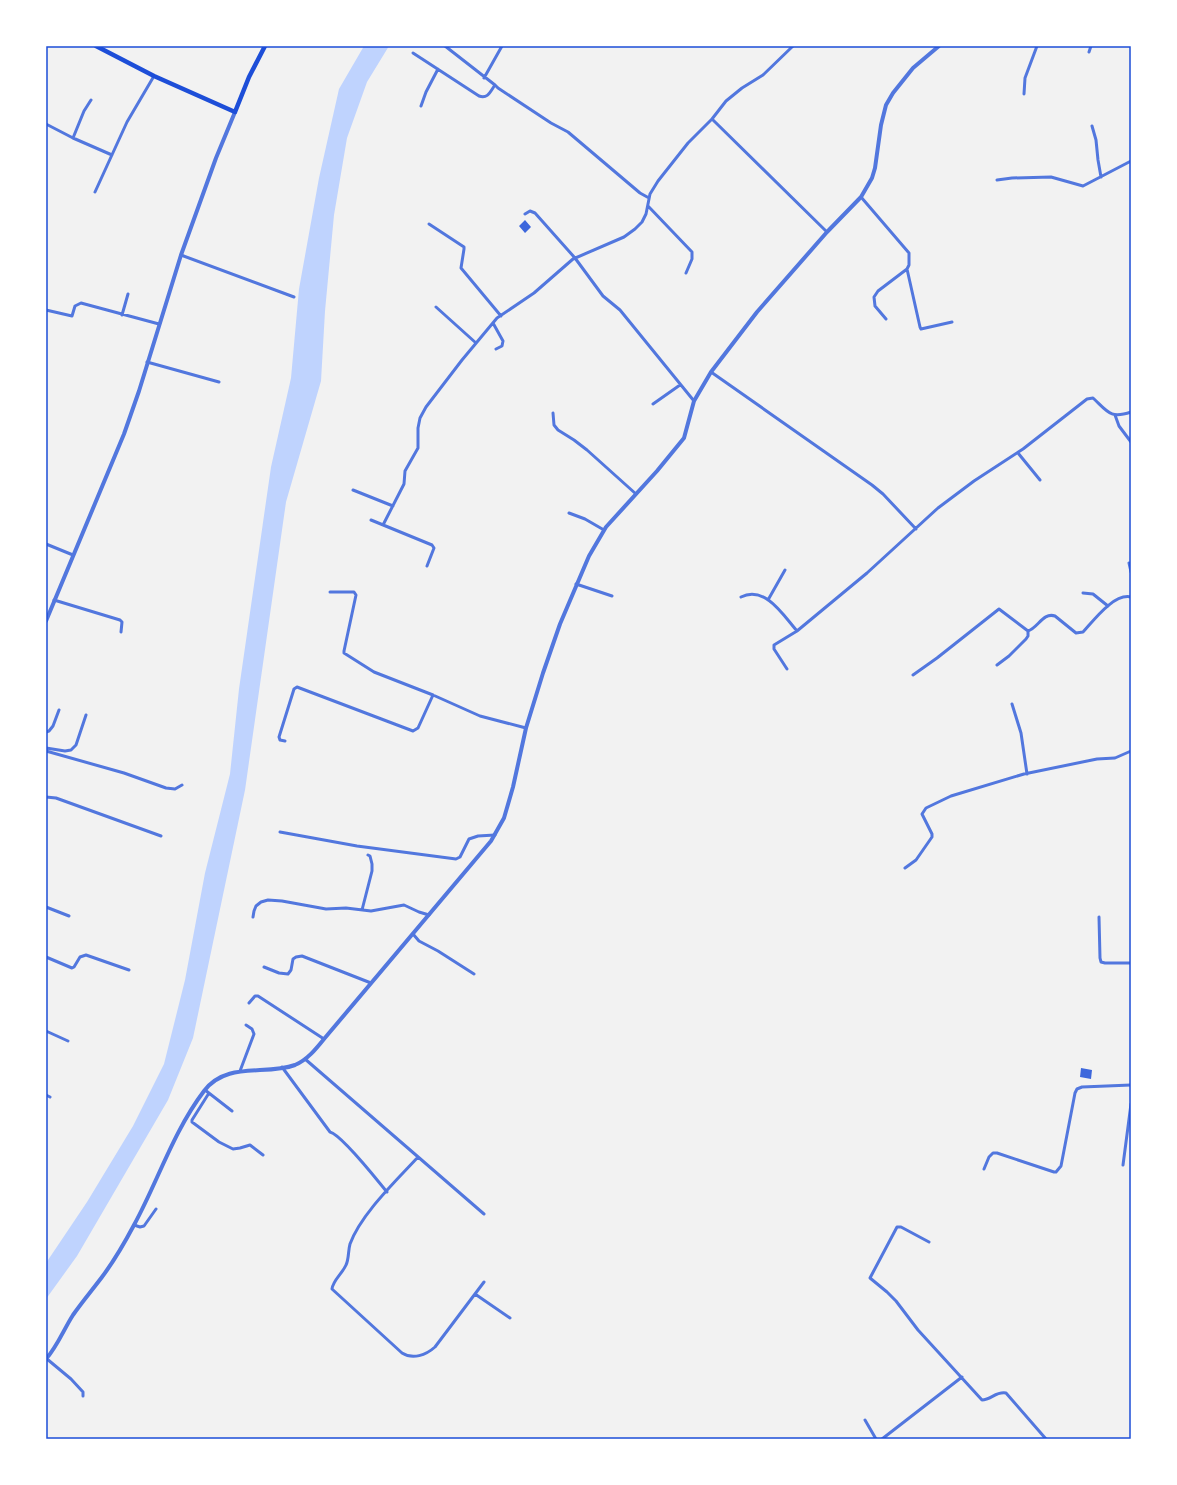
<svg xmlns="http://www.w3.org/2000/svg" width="1177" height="1485" viewBox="0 0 1177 1485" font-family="'DejaVu Sans',sans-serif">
<rect width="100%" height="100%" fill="#f2f2f2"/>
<path fill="#bfd3fe" d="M364,46H389L367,82L347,138L334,215L325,311L321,381L286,502L245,790L193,1038L168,1100L77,1256L46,1299V1263L87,1202L133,1126L164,1064L185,980L205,873L230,774L239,689L271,467L291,378L299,289L319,178L339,89Z"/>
<path fill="#3d67dc" d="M525,220L531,227L525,233L519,226Z
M1081,1068L1092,1070L1091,1079L1080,1077Z"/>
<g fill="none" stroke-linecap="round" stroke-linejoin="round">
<path stroke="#5277de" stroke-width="3" d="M445,46L495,85
M1089,52L1091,46
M413,53L479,96C488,99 490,92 495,85L498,88L551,123L568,132L640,193L649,198
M484,78L502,46
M1024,94L1025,78L1037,46
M421,106L426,92L438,69
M712,119L726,101L742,88L763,75L793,46
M46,124L73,138L112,155
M1092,126L1096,140L1098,160L1101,177
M73,138L84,111L91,100
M997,180L1012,178L1051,177L1083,186L1131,161
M95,192L127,122L154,76
M861,197L909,253V265L907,269L878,291L874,297L875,306L886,319
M648,206L692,252V259L686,273
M525,214L530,211L535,213L575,258L603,296L620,310L694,401
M429,224L464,247V249L461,268L501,316
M181,255L294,297
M907,269L920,327L921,329L952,322
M436,307L476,343
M46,310L72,316L75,306L81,303L159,324
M122,315L128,294
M493,323L503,341L502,346L496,349
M147,362L219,382
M711,372L872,485L883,494L916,529
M653,404L680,385
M553,413L554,425L558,430L574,440L587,450L636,494
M1115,415L1119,426L1131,442
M1018,453L1040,480
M353,490L393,506
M569,513L585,519L604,530
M371,520L432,545L434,548L427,566
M383,525L404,484L405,471L418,448V428L420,418L426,407L462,360L497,318L534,293L573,259L624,237L635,229L642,222L646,214L650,194L658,181L688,143L712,119L827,232
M46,544L73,555
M1129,563L1131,572
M576,584L612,596
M330,592H354L356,595L344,651V653L374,672L433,695
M1083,593L1093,594L1108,606
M741,597C765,585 783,615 797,631
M54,600L120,620L122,622L121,632
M768,600L785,570
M997,665L1009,656L1026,639L1028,636V631
M787,669L774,649V645L797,631L867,573L938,508L974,481L1023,449L1087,399L1093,398C1108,412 1110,419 1131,412
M913,675L937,658L999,609L1028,631C1038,628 1043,612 1055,616L1076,633L1083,632C1094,620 1114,593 1131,597
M1012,704L1021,733L1027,774
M46,732L49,731L53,726L59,710
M285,741L280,740L279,737L294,689L297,687L413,731L418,728L433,695L480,716L526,728
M46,748L65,751L71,750L76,745L86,715
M46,751L124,773L166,788L175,789L182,785
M46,797L56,798L161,836
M280,832L357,846L456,859L460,857L469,839L478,836L495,835
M905,868L916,860L932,837V834L922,814L926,808L951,796L1024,774L1097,759L1115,758L1131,751
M46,907L69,916
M362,910L372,871V864L370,856L368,855
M253,917L254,911L256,906L261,902L268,900L282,901L326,909L346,908L371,911L404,905L419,912L429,915
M1099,917L1100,958L1101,962L1105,963H1131
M413,934L419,941L438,951L474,974
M46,957L72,968L74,967L80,957L86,955L129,970
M264,967L279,973L288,974L291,970L293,959L296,957L302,956L371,983
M249,1003L255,996H258L324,1039
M46,1031L68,1041
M305,1059L484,1214
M282,1067L330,1132C342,1135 377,1180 387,1192
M240,1071L254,1034L252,1029L246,1025
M205,1090L232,1111
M209,1093L192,1120V1122L219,1142L233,1149L240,1148L250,1145L263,1155
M46,1095L50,1097
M418,1157C396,1181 361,1214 350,1244C348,1251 349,1259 346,1265C342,1274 333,1280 332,1289L402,1353C413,1360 426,1355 435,1347L484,1282
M1123,1165L1131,1104
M984,1169L989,1157L993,1153H997L1054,1172H1056L1061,1166L1075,1093L1077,1089L1082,1087L1131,1085
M134,1225L140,1227L144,1226L156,1209
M929,1242L901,1227H897L870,1278L887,1292L896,1301L918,1330L982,1400C991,1400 996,1391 1006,1393L1046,1439
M475,1294L510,1318
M47,1359L71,1379L83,1392V1396
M865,1420L876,1439
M882,1439L962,1377"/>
<path stroke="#5277de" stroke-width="4" d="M46,621L124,434L139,391L181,255L216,158L235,112
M46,1359C57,1347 64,1329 73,1315C82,1302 93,1289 102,1277C114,1261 125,1242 134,1225C158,1181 173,1132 204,1091C227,1061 265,1076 295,1065C307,1060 316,1049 324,1039L491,841L504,818L513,787L526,728L543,673L560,624L589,556L606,527L657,471L684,438L694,401L711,372L757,312L827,232L861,197L872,178L875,168L881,125L886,105L893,93L913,68L939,46"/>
<path stroke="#1d4ed8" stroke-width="4.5" d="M96,46L154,76L235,112L249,77L265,46"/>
</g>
<rect width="1177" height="1485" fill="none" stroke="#ffffff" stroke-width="94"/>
<rect x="47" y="47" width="1083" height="1391" fill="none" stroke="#1d4ed8" stroke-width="1.5"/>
</svg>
